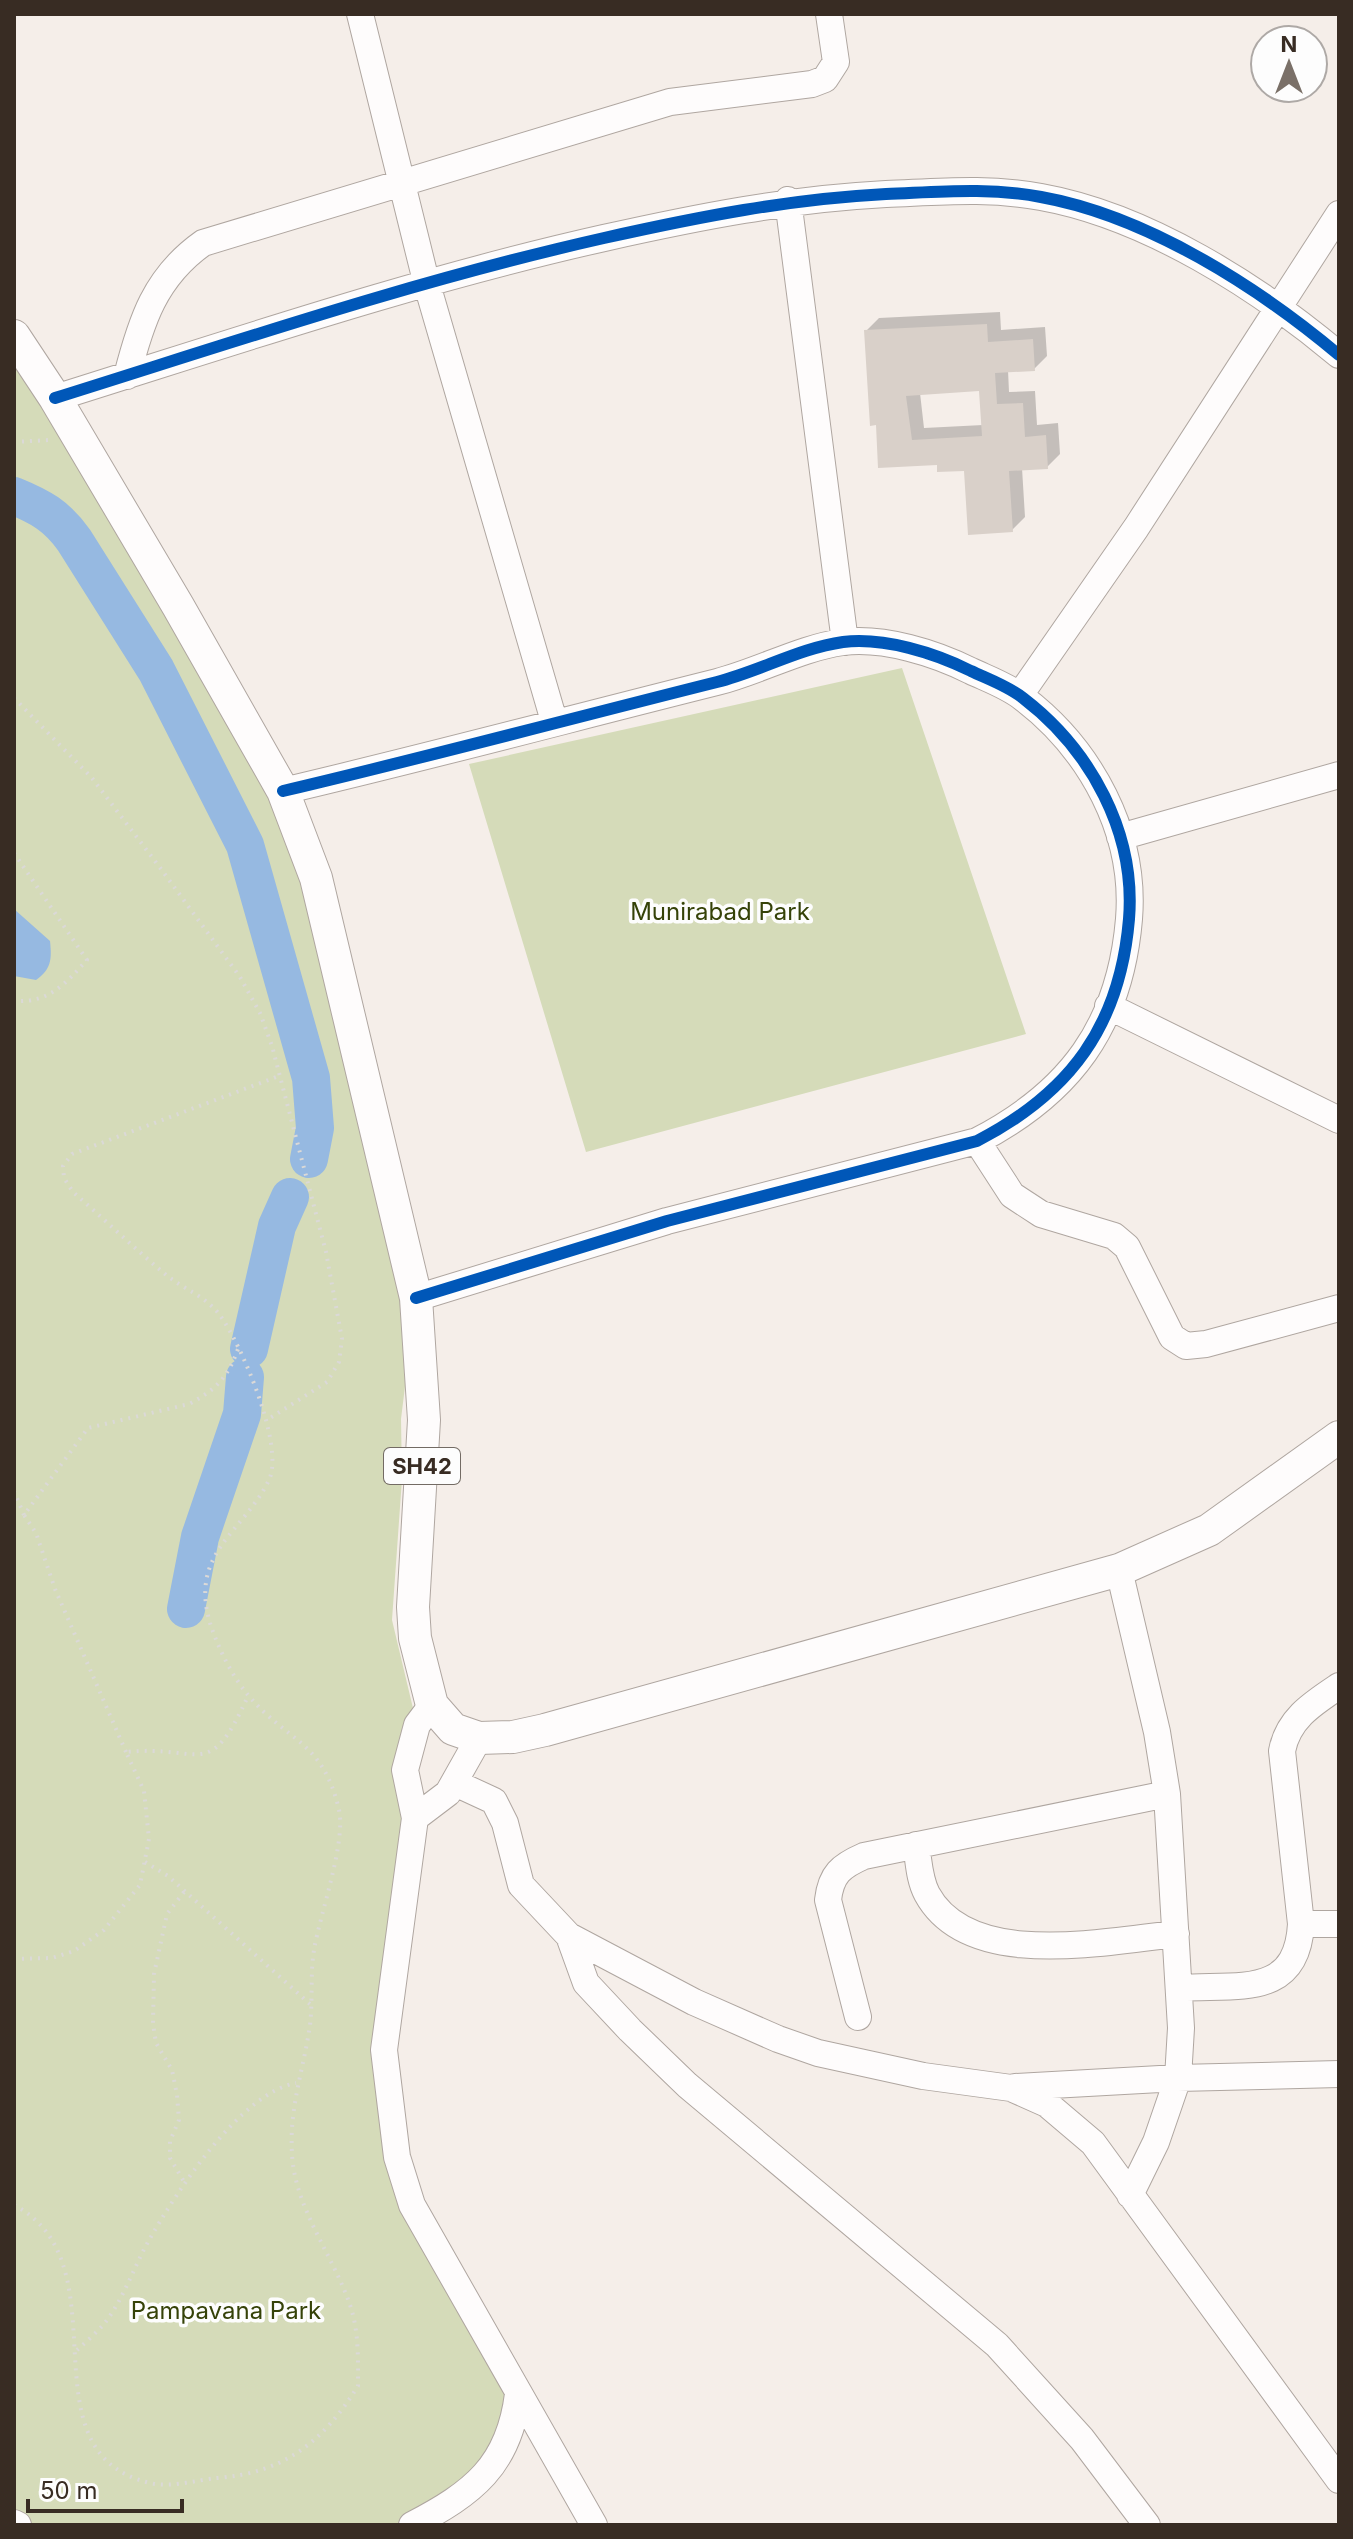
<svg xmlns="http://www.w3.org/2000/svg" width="1353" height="2539" viewBox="0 0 1353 2539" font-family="Inter,sans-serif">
<rect width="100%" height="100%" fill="#f5eee9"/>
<path fill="#d5dbb9" d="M14,336L283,791L416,1298L401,1419L402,1479L392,1620L417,1725L390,1999L397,2157L518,2394L508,2438L411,2525H22L14,2520Z
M902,668L1026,1034L586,1152L469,764Z"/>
<path fill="#96b9e1" d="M14,909L50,941C52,960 51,969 36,980L14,976Z"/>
<path fill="#0003" fill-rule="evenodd" d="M1000,312L1001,330L1045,327L1047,356L1034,369L1008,370L1009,392L1035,391L1037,425L1058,423L1060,454L1047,467L1022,468L1025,517L1012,530L966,469L878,423L866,331L879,318ZM981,389L983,425L924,428L920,393Z"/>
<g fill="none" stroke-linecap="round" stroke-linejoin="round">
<path stroke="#96b9e1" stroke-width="38" d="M14,496C41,507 57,516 74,540L156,670L245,845L311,1078L315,1128L309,1159
M249,1349L277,1226L290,1197
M186,1609L200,1537L242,1414L245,1377"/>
</g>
<path fill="#d9d0c9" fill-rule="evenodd" d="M987,324L988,342L1033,339L1035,371L995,373L997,404L1023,403L1025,437L1046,435L1048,469L1009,471L1013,532L968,535L964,471L937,472V465L878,468L876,425L870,426L864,330ZM979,391L982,436L912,440L906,396Z"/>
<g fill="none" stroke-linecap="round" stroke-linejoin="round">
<defs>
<path id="minor" d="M360,14L426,281L554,721
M788,200L845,642
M127,376C141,321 155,277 203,243L670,102L812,84L825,79L836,62L829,14
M55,398C237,341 417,280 604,238C698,217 789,199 886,194C939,192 988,187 1041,197C1147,216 1258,287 1339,355
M1020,695L1136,528L1339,214
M283,791C428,757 573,718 717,682C760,671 800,648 843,642C884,637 935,653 971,671C988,679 1008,686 1023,698C1091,750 1136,833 1129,919C1120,1026 1070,1093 977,1141L667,1221L416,1298
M1120,837L1339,775
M1108,1006L1339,1120
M977,1141L1012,1195L1041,1214L1114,1236L1127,1247L1172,1337L1186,1346L1206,1344L1339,1308
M1119,1570L1157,1732L1167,1794L1181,2028L1178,2078L1156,2142L1130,2195
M432,1705L417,1725L405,1770L415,1818L384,2050L397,2157L412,2205L594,2525
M455,1783L494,1801L505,1823L521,1885L569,1936L694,2002L778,2039L818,2053L923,2076L1011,2088L1047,2104L1093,2143L1339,2480
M415,1818L448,1793L479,1738
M916,1845C919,1862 919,1879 927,1894C969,1971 1105,1941 1176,1934
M1301,1924H1339
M569,1936L586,1983L630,2030L687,2085L997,2345L1082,2439L1147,2525
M1180,1988C1237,1984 1297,1999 1301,1924L1282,1751C1288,1719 1312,1704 1339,1686
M858,2017L828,1900C831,1874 841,1866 864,1856L1167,1794
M1015,2087L1178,2078L1339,2074
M14,2523L18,2525
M412,2525C473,2493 509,2466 518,2394"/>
<path id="major" d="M14,336L55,398L178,606L283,791L316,878L416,1298L424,1420L413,1607L415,1638L432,1705L453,1729L479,1738L513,1737L545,1730L1119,1570L1209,1530L1339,1437"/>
</defs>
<use href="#minor" stroke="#afa6a0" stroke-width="28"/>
<use href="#major" stroke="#afa6a0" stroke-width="34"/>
<path stroke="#dbd9d7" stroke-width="4" stroke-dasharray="2 6" stroke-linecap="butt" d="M14,442L49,440
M14,698L92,778L161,869L240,977L260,1013L272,1046L326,1252L342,1339L339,1362L327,1382L267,1420
M14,853L87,960C65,984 49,1003 14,1001
M14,1491L24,1515
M126,1752L55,1589L36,1533L24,1515L88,1428L189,1404C216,1390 228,1377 238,1349
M145,1862L168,1876L311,2005
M184,1892L167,1914L154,1974L153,2024L156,2043L172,2070L177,2095L179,2120L170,2141V2158L186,2185
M14,1959L52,1958L74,1951L104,1930L140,1885L149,1839L144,1791L126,1752C202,1744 208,1784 248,1696
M14,2205C127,2264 18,2452 150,2483C170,2488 197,2480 217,2478C284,2473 323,2442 358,2386C358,2359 359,2331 350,2305C333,2255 294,2207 292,2153C289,2108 304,2068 310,2025C313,2000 310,1974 314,1950C320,1914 346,1843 339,1810C323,1740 287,1742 248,1695C232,1676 218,1648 210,1623C189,1552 243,1533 269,1480C285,1446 241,1343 219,1314C204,1295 183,1289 165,1274C134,1248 104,1219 73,1192L64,1178L63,1166L72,1154L279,1076
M77,2350C86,2342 96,2333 104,2324C123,2300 133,2269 148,2242C175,2194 240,2093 296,2083"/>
<use href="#minor" stroke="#fefcfc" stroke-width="26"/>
<use href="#major" stroke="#fefcfc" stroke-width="32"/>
<defs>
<path id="cycleway" d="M55,398C237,341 417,280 604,238C698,217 789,199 886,194C939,192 988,187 1041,197C1147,216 1258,287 1339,355
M283,791C428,757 573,718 717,682C760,671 800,648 843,642C884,637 935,653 971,671C988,679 1008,686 1023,698C1091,750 1136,833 1129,919C1120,1026 1070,1093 977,1141L667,1221L416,1298"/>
</defs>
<use href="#cycleway" stroke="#fdfdfd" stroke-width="17"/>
<use href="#cycleway" stroke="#0057b8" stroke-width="12"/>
</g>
<g text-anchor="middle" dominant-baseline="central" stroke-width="7" stroke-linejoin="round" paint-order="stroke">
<rect fill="#fdfdfd" stroke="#736b64" stroke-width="2" x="384" y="1448" width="76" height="36" rx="6"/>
<g font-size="22" font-weight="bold" fill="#382c23">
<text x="422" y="1466">SH42</text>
</g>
<g font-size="24" fill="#354208" stroke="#fdfdfd">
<text x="720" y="911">Munirabad Park</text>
<text x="226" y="2310">Pampavana Park</text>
</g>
</g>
<rect width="1353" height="2539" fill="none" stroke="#382c23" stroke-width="32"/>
<g transform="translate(1289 64)"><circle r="38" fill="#fdfdfd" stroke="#aea9a6" stroke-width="2"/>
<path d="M0-6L14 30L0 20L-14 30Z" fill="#7a7068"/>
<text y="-12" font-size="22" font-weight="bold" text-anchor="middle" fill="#382c23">N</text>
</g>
<path d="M28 2499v12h154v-12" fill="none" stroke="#382c23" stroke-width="4"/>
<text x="40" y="2499" font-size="24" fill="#382c23" stroke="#fdfdfd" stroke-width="6" paint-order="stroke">50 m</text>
</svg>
